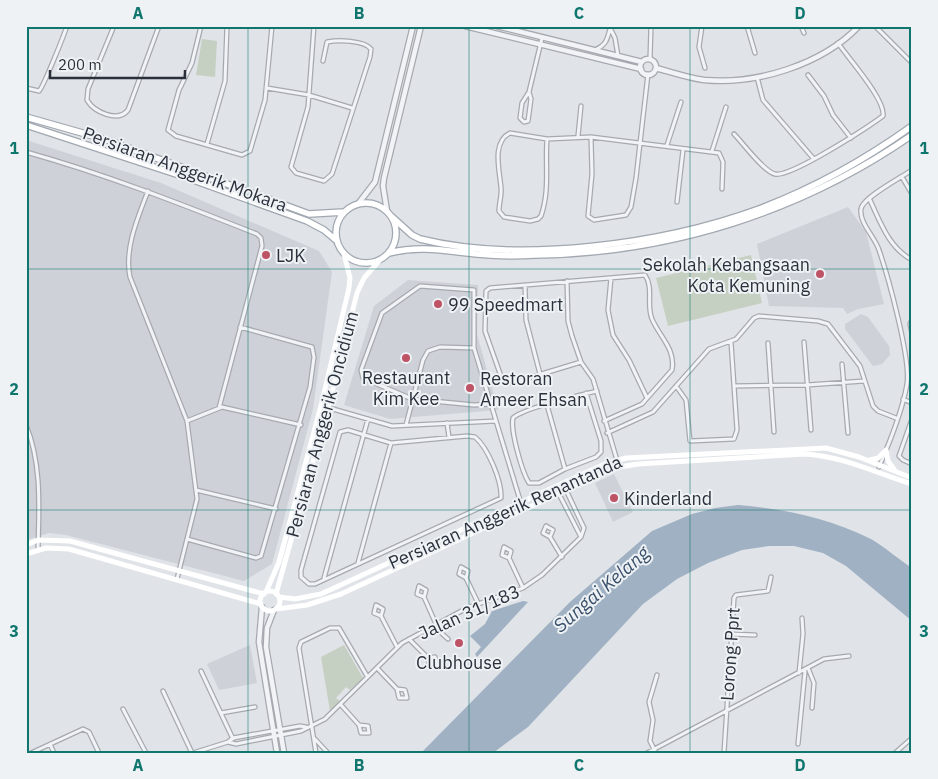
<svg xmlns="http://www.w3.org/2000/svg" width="938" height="779" viewBox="0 0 938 779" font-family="'IBM Plex Sans',sans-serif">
<rect width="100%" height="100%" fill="#e0e3e7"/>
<path fill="#ced2d8" d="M26,140L161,183L319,251L332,272L313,409L272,564L244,581L66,535L49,533L26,540Z
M848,207L866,232L884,304L858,309L847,314L843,308L769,306L757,244Z
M408,280L478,285L477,334L498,410L390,419L344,405L374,306Z
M861,314L868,317L889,346L890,355L882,364L873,366L845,329V324Z
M614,474L633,512L613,522L595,483Z
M250,645L257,683L219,690L207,664Z"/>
<path fill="#c6d0c2" d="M202,39L217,41L215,77L196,75Z
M751,255L762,303L668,326L656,278Z
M344,645L363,678L350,690L346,687L336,698L340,701L330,711L321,657Z"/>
<path fill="#9fb1c3" d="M738,505C785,509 828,518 871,539C885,547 898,559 912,568V621L846,566L823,553L794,546H769L742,550L708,563L677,579L643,604L528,727L493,753H421L570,602L652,531L692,514L715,508Z
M523,601L528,602L477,657L475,654L481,647L470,636L485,624L492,611Z"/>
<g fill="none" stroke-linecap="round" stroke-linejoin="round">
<defs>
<path id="minor" d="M114,26L88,89L87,100C94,112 118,123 128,110L159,26
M201,26L192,63L179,90L168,130L176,136L242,155L250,151L265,100L272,26
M314,26L308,107L291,167L296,173L324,181L332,174L370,57L371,49C364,40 338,40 327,42L323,61
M609,26L615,38L618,56
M702,26L699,47L705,68
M747,26L755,53
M801,26L804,33
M875,26L912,63
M595,50C606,45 607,40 610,29
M650,59L651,26
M808,75L824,96L833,115L851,138
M757,77L763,100L813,158
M26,88L39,91C43,88 64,35 67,26
M267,88L309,95L352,108
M529,92L531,99L528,121L524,122L520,118L522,103L529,92L542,38
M734,134C743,143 764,172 775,174C790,178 868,127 883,116C886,100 848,58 838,43
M578,136L581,106
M591,137L592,174L588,216L594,220L626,215L631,207L636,178L648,74
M547,139C545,165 550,190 541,216L538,219L530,221L504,217L499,211C499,203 502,195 501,188C500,172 491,142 510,133L547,139L591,137L719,153L723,162L722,189
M207,144L225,81L227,26
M667,145L681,102
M712,151L726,107
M26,152C105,174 181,204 257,234L261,238L262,246L219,408
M902,177L912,194
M148,191C138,217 124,249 130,277L187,421L197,499L177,579
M869,198C880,221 888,247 912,260
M677,202L683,150
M611,278L608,310L613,335L629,360L647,398
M567,281L568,321L572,336L581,362L593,379L619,467
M525,286L526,320L540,374
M912,319L910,324L912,334
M804,342L811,430
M768,343L774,432
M581,362L512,383L503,382L485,331L486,291L490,288L645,275C654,288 646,305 652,319C659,336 676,349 672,370L642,404L604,421
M842,364L848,433
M676,386L686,400L690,441L734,439L737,430L731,342
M734,386L807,385L864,381
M586,393L601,441V452L596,457L565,469L539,483H529C522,472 510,430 513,418C523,408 580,395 597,391
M903,399L912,403
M491,404L474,405L412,399L363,378L361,370L382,313L420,286L474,290V348L523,510
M547,405L565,469
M326,407L392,426L496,421
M912,419L899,456L903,460L912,464
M187,421L222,407L301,425
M447,423L449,437
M26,425C42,464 39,508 38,549
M406,425L423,360L428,351L440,347L474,348
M348,430L391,443L467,436L475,437C488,448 502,481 501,498L315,584H309L301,577V570L340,432Z
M607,433L653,412L709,349L736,339L754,318L759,316L818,321L828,324L860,366L873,406L878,411L896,418
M879,467C889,444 903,408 907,384C911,359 888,276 879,250C875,237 859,223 861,209C862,198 902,177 912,170
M196,490L276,509
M559,494L581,537L584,528L566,490
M550,537L553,530L546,526L543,533L550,537L562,557
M187,539L256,558L261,556L310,387L314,357L312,347L240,327
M509,558L511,551L504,547L502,555L509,558L523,588
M358,563L391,443
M324,578L368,419
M466,578L468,571L461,567L459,574L466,578L478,603
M424,597L426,590L419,586L417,594L424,597L439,631L448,639
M381,616L383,609L376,605L374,613L381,616L397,647
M730,634L755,635
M409,639L428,658L429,665H437L435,657L428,658
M808,668L814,683L812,708
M378,669L397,689L399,698H407L405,690L397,689
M201,671L233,739
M799,673L803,634L802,618
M163,691L192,753
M341,705L359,725L361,733H369L368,726L359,725
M123,709L146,753
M221,713L255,707
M315,739L328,753
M228,742L236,744L301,731L325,719L402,643L467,608L523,588L542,575L581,537
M50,744L54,753
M798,744L805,671
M31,753L83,729L89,732L99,753
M193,753L228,742L233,738L300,726L306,727
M316,753L299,648L301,642L330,628H339L367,676
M647,753L824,659L849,656
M656,753L650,741L653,720L649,702L657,675
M724,753L734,598L736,595L768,591L771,577
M895,753L912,738"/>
<path id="tertiary" d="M465,26L641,69
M497,26L642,62
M640 67a8 8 0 1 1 16 0a8 8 0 1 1-16 0Z
M656,68C671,72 688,78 704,80C756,85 822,65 859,26
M358,204L375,182L413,26
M387,211L383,186L384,178L421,26
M262,607L259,642L277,753
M274,610L267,628L266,647L284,753"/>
<path id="primary" d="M26,117L107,140L309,214L344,212
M26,125L185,177L307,221L324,230L337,241
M336 233a30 30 0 1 1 60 0a30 30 0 1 1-60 0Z
M391,216L412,235L420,239C520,264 663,244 759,209C812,189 866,159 912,126
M389,253C425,244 453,253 490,255C505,256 520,256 535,255C670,253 801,212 912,135"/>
</defs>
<use href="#minor" stroke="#a6aab0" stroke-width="5.5"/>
<use href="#tertiary" stroke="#a6aab0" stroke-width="7"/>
<use href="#primary" stroke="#a1a8b1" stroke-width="8"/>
<use href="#minor" stroke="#f2f3f6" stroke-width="3"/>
<use href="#tertiary" stroke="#f2f3f6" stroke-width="4.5"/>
<path stroke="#fff" stroke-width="5" d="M886,450L888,461L894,469
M870,460L878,458L886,450
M26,545L38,540L70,541L264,594
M26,554L46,548L69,549L261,604
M260 601a10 10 0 1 1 20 0a10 10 0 1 1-20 0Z
M266,592L279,562L321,406L349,288L350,278L344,254
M276,594L328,408L357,293L364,278L379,261
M279,597L295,599L321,594L607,463L626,458L826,448L859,457L912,478
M276,609L307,605L341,594L597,476L619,467L638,464L804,454C843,456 876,473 912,484"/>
<use href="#primary" stroke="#fff" stroke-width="5.5"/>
</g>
<path fill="none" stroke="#0f766e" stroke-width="1" stroke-opacity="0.55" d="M248,26V753M469,26V753M690,26V753M26,269H912M26,510H912"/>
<g fill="#be5366" stroke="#eff2f5" stroke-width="2">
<circle cx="266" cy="255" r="5"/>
<circle cx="820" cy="274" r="5"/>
<circle cx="438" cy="304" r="5"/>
<circle cx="406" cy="358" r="5"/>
<circle cx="470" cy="388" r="5"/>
<circle cx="614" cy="498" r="5"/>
<circle cx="459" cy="643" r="5"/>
</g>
<g text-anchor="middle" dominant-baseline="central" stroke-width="4" stroke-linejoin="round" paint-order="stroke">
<g font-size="18" fill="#2a313c" stroke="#eff2f5">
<text transform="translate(185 169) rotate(20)">Persiaran Anggerik Mokara</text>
<text transform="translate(322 424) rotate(-75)">Persiaran Anggerik Oncidium</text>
<text transform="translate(505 512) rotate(-24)">Persiaran Anggerik Renantanda</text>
<text transform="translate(469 612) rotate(-24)">Jalan 31/183</text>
<text transform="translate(730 654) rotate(-86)">Lorong Pprt</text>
</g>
<g font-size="18" fill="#2a313c" stroke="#eff2f5" text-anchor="start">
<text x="276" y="255">LJK</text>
<text x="810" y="264" text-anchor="end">Sekolah Kebangsaan<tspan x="810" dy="21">Kota Kemuning</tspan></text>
<text x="448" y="304">99 Speedmart</text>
<text x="406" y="377" text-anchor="middle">Restaurant<tspan x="406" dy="21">Kim Kee</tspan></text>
<text x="480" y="378">Restoran<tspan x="480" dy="21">Ameer Ehsan</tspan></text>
<text x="624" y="498">Kinderland</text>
<text x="459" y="662" text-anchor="middle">Clubhouse</text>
</g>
<g font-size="19" font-style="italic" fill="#3a516b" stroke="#eff2f5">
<text transform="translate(601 589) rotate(-41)">Sungai Kelang</text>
</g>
</g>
<rect width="938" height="779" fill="none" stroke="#eff2f5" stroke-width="55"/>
<path d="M50 70v8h135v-8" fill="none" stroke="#2a313c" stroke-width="2.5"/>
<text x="58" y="70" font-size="15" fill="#2a313c" stroke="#eff2f5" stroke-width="4" paint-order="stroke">200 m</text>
<rect x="28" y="28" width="882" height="724" fill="none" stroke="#0f766e" stroke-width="2"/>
<g font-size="16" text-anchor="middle" font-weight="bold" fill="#0f766e">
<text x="138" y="19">A</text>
<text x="359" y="19">B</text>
<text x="579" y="19">C</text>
<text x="800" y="19">D</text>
<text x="14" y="154">1</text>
<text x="924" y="154">1</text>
<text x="14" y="395">2</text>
<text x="924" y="395">2</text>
<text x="14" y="637">3</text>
<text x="924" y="637">3</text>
<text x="138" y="771">A</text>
<text x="359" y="771">B</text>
<text x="579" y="771">C</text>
<text x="800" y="771">D</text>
</g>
</svg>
